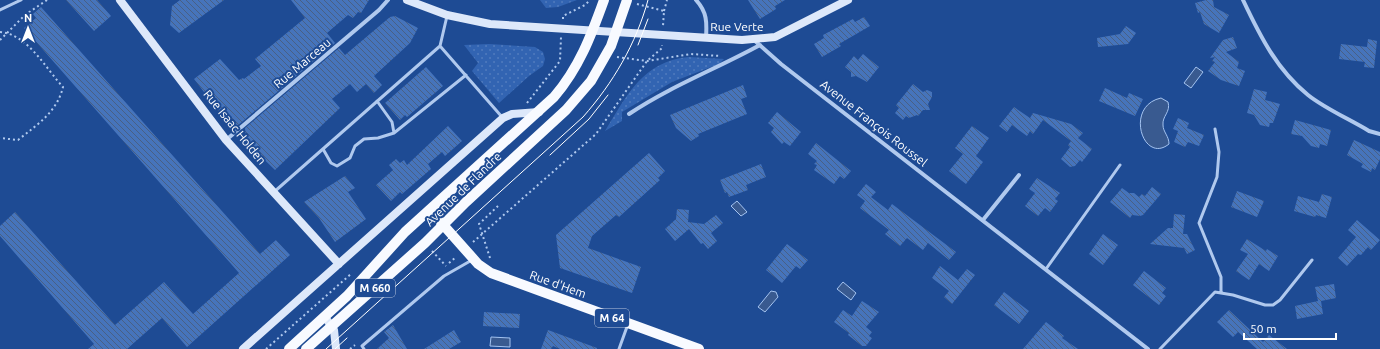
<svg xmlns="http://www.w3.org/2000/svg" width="1380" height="349" viewBox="0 0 1380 349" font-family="Ubuntu,sans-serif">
<defs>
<pattern id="grass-dots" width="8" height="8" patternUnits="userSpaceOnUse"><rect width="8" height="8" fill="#3264b2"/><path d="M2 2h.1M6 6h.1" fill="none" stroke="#517bbe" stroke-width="1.8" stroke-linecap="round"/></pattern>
<pattern id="building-back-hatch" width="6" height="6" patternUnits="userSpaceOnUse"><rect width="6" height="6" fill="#4674bb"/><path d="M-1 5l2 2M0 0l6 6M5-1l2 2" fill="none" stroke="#496084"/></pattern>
</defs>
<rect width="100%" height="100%" fill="#1e4b94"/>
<path fill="url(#grass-dots)" d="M540,0H577L558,7L546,8Z
M489,44L535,47L543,52L545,59L543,66L529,76L499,103L472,71L478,63L464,45Z
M689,57L724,59L719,64L672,82L622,112V121L605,131C627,95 643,61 689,57Z"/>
<path fill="#395a90" stroke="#a4c3f0" d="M1196,67L1203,72L1191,88L1184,83Z
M1161,98L1168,102C1171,112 1162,116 1163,125C1163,132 1169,136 1169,144C1143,165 1124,106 1161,98Z
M737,201L747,212L741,216L731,206Z
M843,282L856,293L851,300L837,289Z
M771,291L776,292L778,297L765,312L758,307Z
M491,337L510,338V347L490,346Z"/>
<path fill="url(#building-back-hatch)" d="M66,0H97L111,16L94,31Z
M180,0H224L179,33L170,25L172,6Z
M291,0H369L361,13L358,12L353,18L348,15L327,33L335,43L236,127L230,126L194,79L220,59L239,80L243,78L244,79L261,66L255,59L305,18Z
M748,0H785L775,6L776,9L760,19Z
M1206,0H1213L1214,7L1229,15L1219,33L1204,24L1200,12L1198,13L1195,3Z
M41,7L260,254L276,240L290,255L187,347L162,318L127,349H88L94,344L0,236V226L15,212L115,325L164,282L193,314L239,273L24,28L36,18L33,14Z
M395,16L418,28L410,43L374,76L382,85L374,93L366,84L357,92L350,84L332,99L340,108L275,170L246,142L245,128L339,48L345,55L390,17Z
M864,17L870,26L839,44L841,46L822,57L814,44L824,38L823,35L853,19L855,22Z
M1126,26L1136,33L1128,44L1098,47L1097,38L1120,34Z
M1233,37L1237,48L1226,52L1239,62L1237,68L1245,71L1239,86L1221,80L1208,71L1215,62L1212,61L1215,57L1210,58L1223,40Z
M1368,39L1377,41L1374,68L1364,67L1365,62L1339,59L1341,44L1367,47Z
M863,54L879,67L867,82L856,76L851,77V72L845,67L854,56L858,60Z
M426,67L443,86L407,117L405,115L400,120L385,103Z
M913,84L923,92L927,90L932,92V97L928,104L930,110H923L918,116L917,115L909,118L906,116L903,120L895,113L899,108L896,105Z
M743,85L747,97L741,99L747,114L698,134L699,136L691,141L676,128L670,115Z
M1105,88L1127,98L1129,93L1143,99L1135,116L1099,101Z
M1254,89L1267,92L1265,100L1280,104L1273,123H1270L1269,127L1260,125L1254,115L1247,113Z
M1014,107L1030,118L1033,113L1071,124L1083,133L1078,138L1092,149L1082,162L1080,160L1075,166L1070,167L1061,159L1070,147L1068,145L1071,141L1043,120L1033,134L1030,131L1027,136L1012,125L1007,132L999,126Z
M777,112L801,132L790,146L784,142L782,144L771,132L774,128L768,123Z
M1178,118L1189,123L1187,128L1204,135L1199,146L1188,142L1185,147L1174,142L1178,131L1173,129Z
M1295,120L1331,130L1327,146L1320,144L1319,148L1311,146L1302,136L1291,134Z
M448,126L462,141L445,156L442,152L428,164L431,169L402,194L400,192L391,201L376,185L393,170L389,165L396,159L400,163L404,160L407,165Z
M972,126L989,138L976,156L983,162L966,184L949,171L963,154L955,148Z
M1354,140L1380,152V159L1375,170L1372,168L1371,172L1361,167L1363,164L1347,155Z
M816,143L851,171L844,179L840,176L834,184L814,170L817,165L814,164L817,161L808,154Z
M649,153L665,171L658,178L660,180L619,217L616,215L592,236L588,248L641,267L632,293L560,268L556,235Z
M761,164L766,177L746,185L748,190L729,197L727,192L725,193L720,180Z
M345,176L355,188L348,192L366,219L335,242L319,218L304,202Z
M1037,178L1060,193L1055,199L1058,201L1050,212L1045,208L1038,216L1025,206L1035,193L1029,189Z
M866,184L876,192L871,197L888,210L892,204L956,252L949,260L928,243L923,250L907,238L900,246L885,234L889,230L860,208L865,201L857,195Z
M1152,187L1161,194L1143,215L1140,216L1132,215L1130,218L1110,202L1122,188L1129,193H1134L1139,197L1142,194L1145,196Z
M1237,191L1264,201L1257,217L1231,207Z
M1322,194L1332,197L1326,218L1316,215L1315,217L1294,211L1298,196L1319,202Z
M677,209L689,210L688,222L704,224L716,215L723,223L711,233L717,241L708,249L703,243L701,244L689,229L675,241L665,229L676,219Z
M1174,214L1185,215L1183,234H1187L1195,250L1187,254L1184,248L1150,244L1168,228H1173Z
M1357,220L1380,240L1371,250L1368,247L1361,255L1358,254L1347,266L1338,258L1356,237L1348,230Z
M1103,234L1118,245L1103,265L1089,254Z
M1247,239L1266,251L1267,249L1278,256L1269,271L1259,264L1249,280L1236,271L1248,254L1240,250Z
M787,244L808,260L800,269L796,266L782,283L766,270Z
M940,266L958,280L967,269L975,275L952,304L944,297L949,291L932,278Z
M1144,271L1166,288L1162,293L1166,296L1159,305L1133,285Z
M1334,284L1336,298L1321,301L1323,314L1297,319L1295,306L1318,301L1315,287Z
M1004,292L1029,311L1019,324L994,305Z
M862,301L879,312L866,327L872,332L869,336L872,338L866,346H862L848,335L849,333L834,322L843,310L852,316Z
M1229,310L1263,342L1269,335L1287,349H1257L1238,332L1233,337L1217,322Z
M484,312L520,314L519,328L483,326Z
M1046,322L1064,336L1062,338L1078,349H1023Z
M393,325L407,349H377L389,338L384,332Z
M454,330L461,342L449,349H424Z
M548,330L597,348V349H560L553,346L551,349H541Z"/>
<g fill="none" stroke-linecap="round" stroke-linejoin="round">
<path stroke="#b0c9ee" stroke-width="2" stroke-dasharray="2 3" stroke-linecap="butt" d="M637,4L664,11L663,26
M664,11L667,0
M563,19V16L585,5L590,0
M0,32C28,34 46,69 63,87C57,112 38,124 18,140L0,138
M0,40L25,15L47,0
M617,57L647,61L691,54L720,56
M527,103L560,61L561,37
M473,242L596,134L647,61L662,48V45
M432,251L446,266
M490,258L479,224L498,206
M449,263L456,257
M266,349L352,273
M350,349L355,345"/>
<path stroke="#b0c9ee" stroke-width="3" d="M0,10L21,0
M440,46L447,16
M377,101L392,122L394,133
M1215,129L1219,152L1217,177L1199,223L1221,277V293
M323,149L331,163L337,166L350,158L355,146L364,139L378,138L394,133L466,75
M274,192L440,46L502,117
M1046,269L1120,165
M364,349L362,346L444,276L472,260
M619,349L628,324
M1160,349L1215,292L1233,295L1265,305H1273L1280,300L1312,260"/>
<path stroke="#b0c9ee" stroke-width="4" d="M696,0C707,12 707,22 706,38
M1243,0C1260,36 1277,70 1308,95C1324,108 1351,120 1369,131L1380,134
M754,40L781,64L1148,349
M629,114C671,86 716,69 760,45
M226,140L379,10L388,0
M983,220L1019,175"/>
<path stroke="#dde8fa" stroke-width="8" d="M120,0L226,140L339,264
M407,0L447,15L490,24L742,40L775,37L848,0
M325,317L334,330L336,349
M243,349L503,118L512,114L539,112"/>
<path stroke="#f8faff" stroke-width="10" d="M430,210L478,264L491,273L699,349
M289,349L347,296L405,232L554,97C579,68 591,36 604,0
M306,349L425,243L466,202L566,110L591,81L611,46L627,0"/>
<path stroke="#fff" stroke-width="1" d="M638,45L648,19
M550,155L589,119L608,95
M326,349L583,117C613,83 636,44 648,0
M335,349L347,338"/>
</g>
<g text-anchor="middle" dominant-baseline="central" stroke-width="4" stroke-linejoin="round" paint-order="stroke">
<g fill="#1e4b94" stroke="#bcc9df" stroke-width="1">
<rect x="355" y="279" width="40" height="18" rx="3"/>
<rect x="595" y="309" width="34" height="18" rx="3"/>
</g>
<g font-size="11" font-weight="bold" fill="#fff">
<text x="375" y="288">M 660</text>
<text x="612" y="318">M 64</text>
</g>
<g font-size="12" fill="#fff" stroke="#1e4b94">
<text x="737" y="26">Rue Verte</text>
<text transform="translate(302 63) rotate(-40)">Rue Marceau</text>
<text transform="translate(874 123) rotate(38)">Avenue François Roussel</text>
<text transform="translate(235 127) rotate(51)">Rue Isaac Holden</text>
<text transform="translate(463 189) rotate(-44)">Avenue de Flandre</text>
<text transform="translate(558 284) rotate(20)">Rue d'Hem</text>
</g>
</g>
<g transform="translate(28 28)" stroke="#1e4b94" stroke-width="3" paint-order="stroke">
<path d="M0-3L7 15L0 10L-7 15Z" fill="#ffffff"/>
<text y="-6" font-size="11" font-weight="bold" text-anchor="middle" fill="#ffffff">N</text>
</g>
<path d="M1244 333v6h92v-6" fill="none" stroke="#ffffff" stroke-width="2"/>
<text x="1250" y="333" font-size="12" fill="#ffffff" stroke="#1e4b94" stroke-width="3" paint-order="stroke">50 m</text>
</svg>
